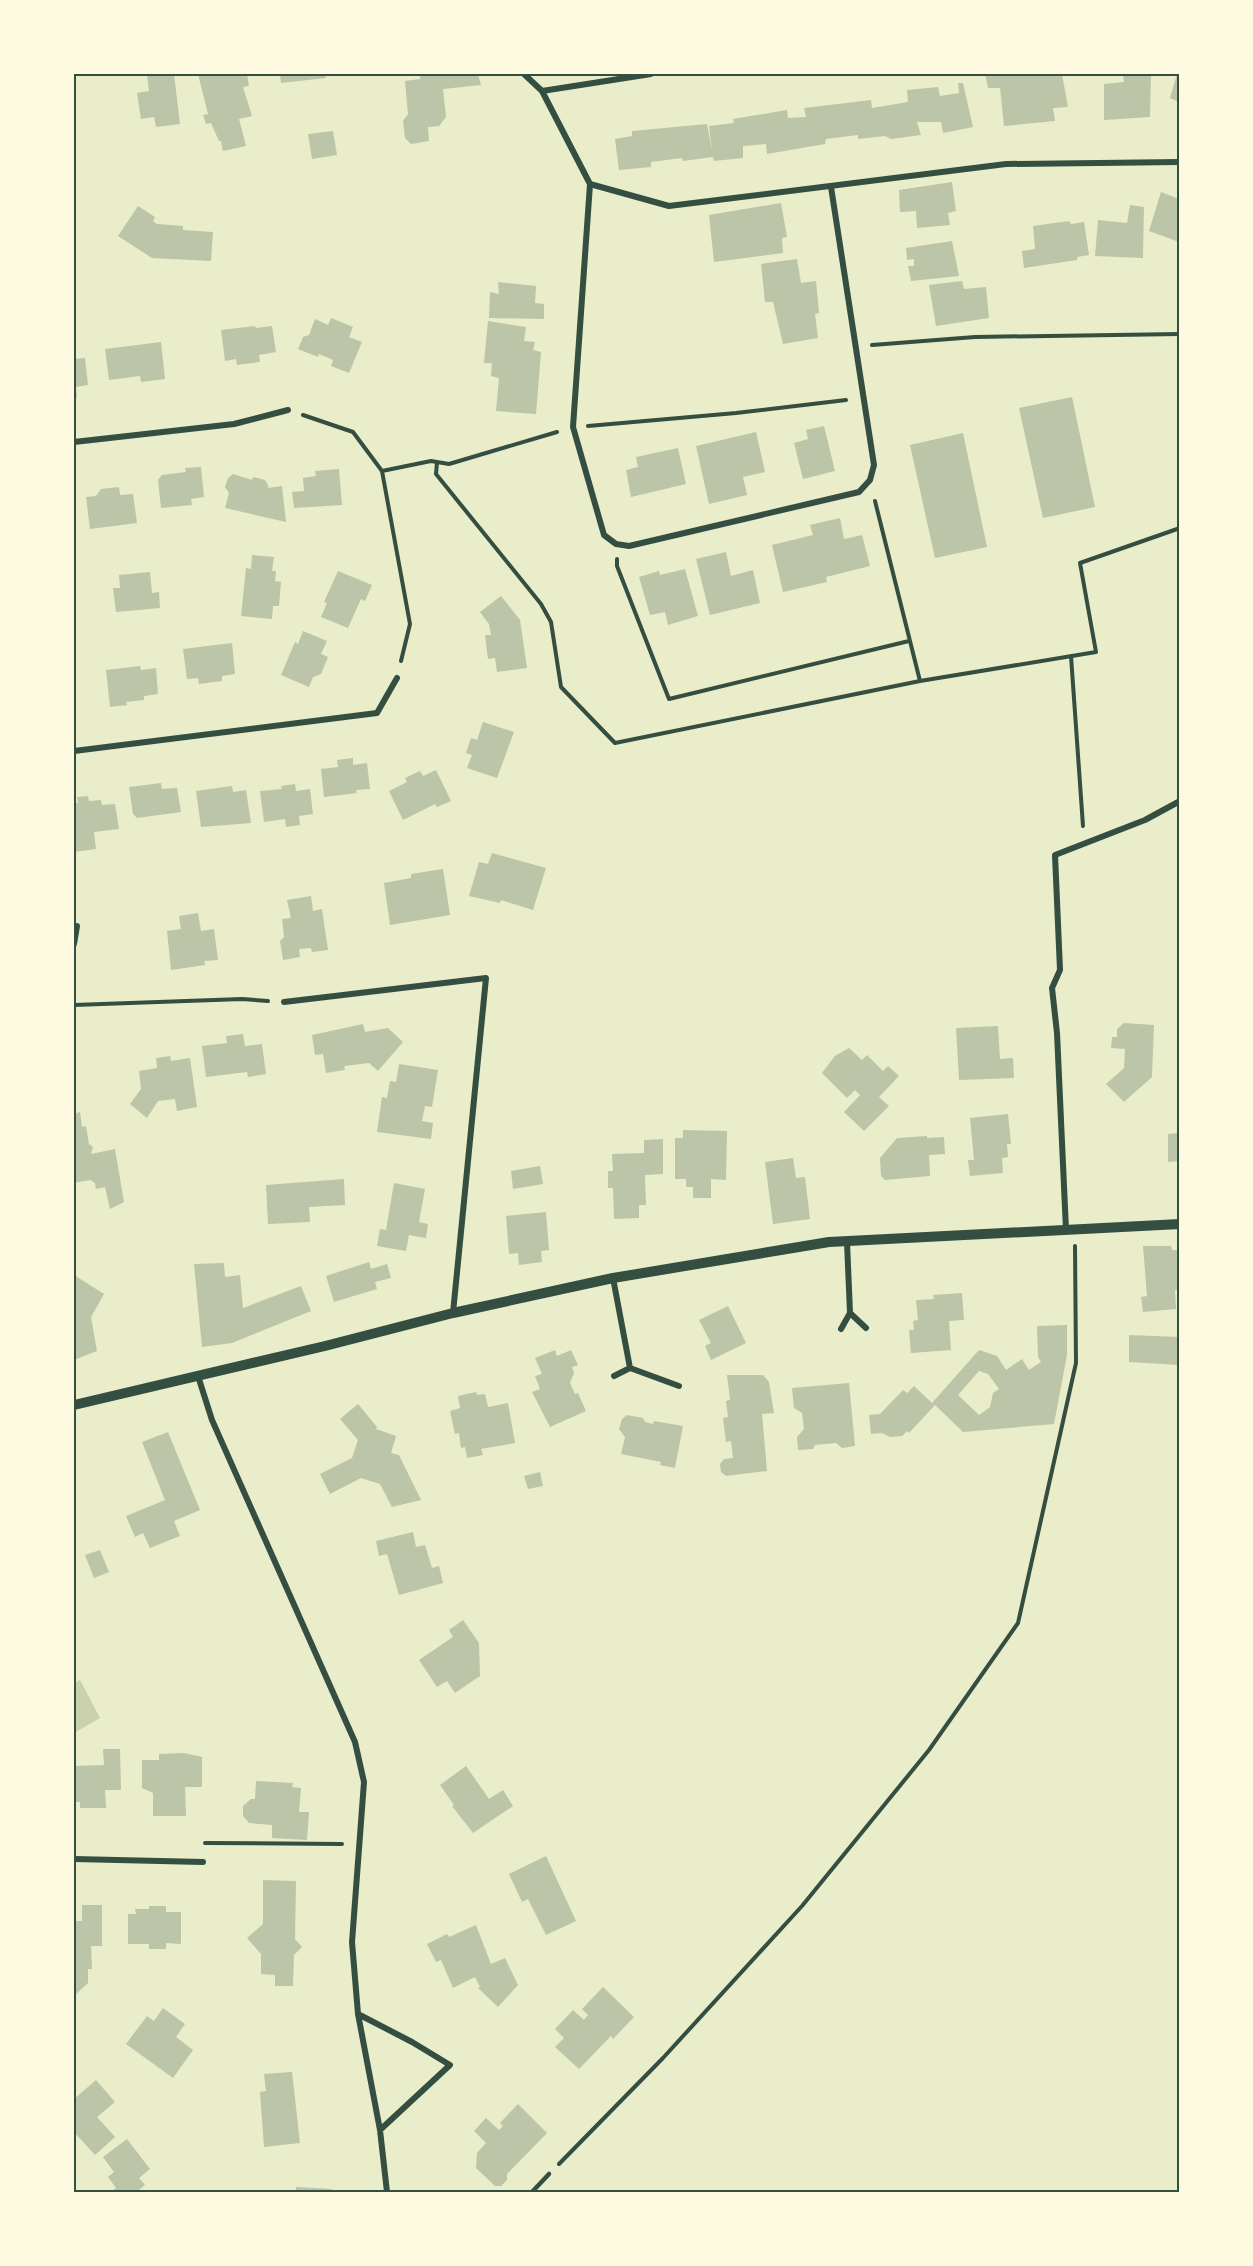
<svg xmlns="http://www.w3.org/2000/svg" width="1253" height="2266" viewBox="0 0 1253 2266" font-family="Figtree,sans-serif">
<rect width="100%" height="100%" fill="#e9edc9"/>
<path fill="#cad2ad" d="M80,1680L100,1718L74,1733V1683Z"/>
<path fill="#bcc5a7" fill-rule="evenodd" d="M147,74H174L180,124L156,127L154,117L141,119L137,93L149,91Z
M198,74H247L249,86L243,87L252,116L239,119L246,146L223,151L221,141H219L211,123L206,124L203,115L208,114Z
M280,74H325L326,78L281,83Z
M420,74H478L481,85L443,89L446,117L439,126L428,127L429,141L411,144L405,138L403,121L408,114L405,81L420,79Z
M985,74H1062L1068,107L1053,108L1055,121L1004,126L1000,88H988Z
M1123,74H1151L1150,117L1104,120V84L1124,82Z
M1177,74H1179V102L1170,98Z
M958,83H963L973,127L943,133L941,122H917L921,135L891,139L885,136L858,139V135L826,139L825,144L767,154L766,144L743,146V158L714,161L713,157L683,161L682,158L651,162V167L619,170L615,139L632,136V131L707,124L712,150L709,126L734,123L733,119L787,110L788,118L806,117L804,108L871,100L872,108L908,102L907,90L938,87L940,96L959,93Z
M333,131L337,155L312,159L308,134Z
M952,182L956,211L948,213L950,225L917,228L916,211L900,212L899,190Z
M1161,192L1179,199V242L1149,231Z
M781,203L787,237L782,238L783,253L714,262L709,215Z
M1130,205L1144,207L1143,258L1095,256L1098,220L1127,223Z
M138,206L155,217L153,221L157,224L183,226V230L213,232L211,261L152,258L118,236Z
M1069,221L1071,224L1084,222L1089,255L1077,257V260L1024,268L1022,251L1035,249L1033,226Z
M952,241L959,276L911,281L908,266H914V259L907,260L906,248Z
M797,259L801,283L816,281L819,313L815,314L818,338L783,344L773,302H765L761,264Z
M962,281L964,289L986,287L989,318L936,326L929,285Z
M498,282L536,286L535,303L544,304V319L489,318L490,292L499,294Z
M331,318L353,327L349,337L362,342L349,373L331,366L333,360L319,354L318,357L298,349L303,337L309,335L315,319L328,325Z
M488,321L526,327L524,341L535,342L533,350L541,352L536,414L496,411L499,378L491,376L492,363H484Z
M255,326L256,328L272,326L276,352L259,355L260,362L237,365L236,359L225,361L221,330Z
M161,342L165,379L141,382L140,376L109,380L105,349Z
M85,358L88,385L76,387L77,398H74V359Z
M1072,397L1095,507L1043,518L1019,408Z
M824,426L835,471L803,479L794,443L808,439L806,430Z
M756,432L765,472L743,477L747,495L709,504L696,446Z
M963,433L987,547L935,558L910,445Z
M678,448L686,484L631,497L626,470L638,467L636,457Z
M201,467L204,497L191,499L192,505L161,508L158,480L162,475L186,472L185,468Z
M339,469L342,505L294,508L292,492L304,491L303,478L316,476L315,471Z
M233,474L252,480L253,477L265,480L268,485V488L282,486L286,522L225,508L229,493L225,487L228,478Z
M119,487L120,495L133,494L137,523L90,529L86,497L96,496L101,489Z
M840,518L844,539L862,535L870,566L826,577L827,582L783,592L772,545L813,535L810,525Z
M726,552L731,576L753,570L760,603L710,615L696,559Z
M252,555L274,557L272,571H276L275,581L281,582L279,606H273L272,619L241,616L246,568L251,569Z
M685,569L698,616L668,625L665,612L650,615L639,577L659,571L660,575Z
M338,571L372,585L365,601L361,599L348,628L321,617L327,603L324,602Z
M150,572L152,593L159,592L160,608L116,612L113,588H120L119,575Z
M501,596L520,620L527,668L497,672L495,658L488,659L485,635H491L489,624L480,612Z
M303,631L327,641L321,654L328,657L321,674L313,677L309,687L281,675L295,642L298,644Z
M232,643L235,674L222,676V681L199,684L198,678L187,679L183,649Z
M140,666L141,670L156,668L158,694L144,696V700L126,702L127,705L110,707L106,670Z
M483,722L514,732L497,778L467,768L472,755L466,753L471,738L477,740Z
M353,758V765L367,763L370,789L356,790L357,793L324,797L321,769L338,767L337,760Z
M436,770L451,801L437,807L435,804L403,820L389,791L407,782L405,778L420,771L423,776Z
M161,783L162,789L177,788L181,812L137,818L133,814L129,787Z
M295,784L296,791L310,789L313,814L299,816L300,825L286,827L285,819L264,822L260,791L282,789L281,786Z
M232,786L233,792L246,790L251,823L201,827L196,791Z
M88,796L89,801L101,800L102,805L115,804L119,829L94,832L96,849L74,852V803H78L77,797Z
M492,853L546,868L533,910L501,900L500,903L469,896L479,862L488,864Z
M443,869L450,915L390,925L384,883L411,878V874Z
M311,896L313,911L322,909L328,950L312,952L311,948L299,949L300,957L283,960L280,941L284,937L282,919L291,918L287,900Z
M198,913L201,931L214,929L218,960L204,961L205,965L171,970L167,931L181,929L179,916Z
M1124,1023L1154,1025L1152,1077L1124,1102L1106,1084L1124,1068L1125,1049L1111,1048L1112,1037H1117V1029Z
M363,1024L365,1032L388,1028L403,1042L378,1071L369,1063L344,1066L345,1070L326,1073L323,1054L315,1055L312,1035Z
M998,1026L1000,1059L1013,1058L1014,1078L959,1080L956,1028Z
M243,1034L245,1046L262,1044L266,1074L248,1077L247,1072L206,1077L202,1046L227,1043L226,1036Z
M849,1048L862,1060L867,1055L883,1071L888,1066L899,1076L879,1097L889,1106L864,1131L844,1112L860,1095L855,1090L847,1098L822,1073L835,1056Z
M170,1056L171,1061L190,1058L197,1107L177,1111L175,1099L158,1101L147,1118L130,1104L141,1089L139,1071L157,1068L156,1058Z
M399,1064L438,1070L432,1107L425,1106L422,1121L433,1123L431,1139L377,1132L382,1097L387,1098L390,1081L396,1082Z
M80,1112L82,1127L86,1126L89,1144L93,1147L91,1154L115,1149L124,1202L110,1209L105,1187L96,1189L95,1183L90,1180L74,1183V1114Z
M1008,1114L1011,1144H1007L1008,1157L1002,1158L1003,1173L970,1176L968,1160H974L970,1118Z
M683,1130L727,1131L726,1180L711,1179V1198H693V1187H686V1179H675V1138H683Z
M1179,1133V1161L1168,1162V1134Z
M927,1136V1138L944,1137L945,1154L929,1155L930,1176L885,1180L881,1176L880,1158L897,1138Z
M663,1139V1174L645,1175L646,1205H639V1218L614,1219L613,1188H608V1171H613L612,1154L644,1153V1140Z
M793,1158L796,1178L805,1177L810,1219L773,1224L765,1162Z
M540,1166L543,1184L513,1189L511,1171Z
M344,1179L345,1205L309,1207L310,1222L268,1224L266,1185Z
M394,1183L425,1189L419,1222L428,1224L426,1238L409,1235L406,1251L377,1246L380,1229L386,1230Z
M546,1212L549,1250L541,1251L542,1262L519,1265L518,1253L509,1254L506,1216Z
M1143,1246H1171L1172,1250H1179V1290H1175L1176,1309L1143,1312L1141,1297L1147,1296Z
M369,1262L371,1269L387,1264L391,1278L375,1282L377,1289L334,1302L326,1276Z
M224,1263L225,1277L240,1275L243,1308L301,1286L311,1311L232,1343L202,1347L194,1264Z
M74,1275L104,1294L91,1317L97,1351L74,1360Z
M962,1293L964,1320L949,1321L951,1350L911,1353L909,1330H914L913,1321L918,1320L916,1300L934,1299L933,1295Z
M728,1306L746,1343L711,1360L705,1346L711,1343L699,1320Z
M1067,1325V1355L1054,1424L963,1432L935,1405L909,1433L907,1431L902,1436L890,1437L882,1433L871,1434L869,1415L880,1414L903,1390L907,1393L914,1386L932,1403L979,1350L997,1356L1006,1370L1022,1359L1029,1370L1041,1362L1038,1357L1037,1326ZM979,1371L988,1374L999,1389L993,1393L990,1407L979,1415L958,1395Z
M1129,1335L1179,1337V1365L1129,1362Z
M555,1350L557,1356L571,1350L578,1365L572,1367L574,1373L570,1383L575,1394L578,1393L586,1411L550,1427L532,1392L540,1389L535,1376L542,1374L535,1358Z
M727,1375H763L769,1382L774,1413L762,1414L767,1471L726,1476L721,1472L720,1464L724,1459L733,1458L731,1441L726,1442L723,1418L728,1417L726,1401L730,1400Z
M849,1383L855,1446L842,1448L836,1443L815,1445L813,1449L798,1450L797,1437L804,1429L802,1413L794,1408L792,1388Z
M476,1392L477,1395L485,1394L488,1407L508,1403L515,1443L481,1449L483,1455L467,1458L465,1447L461,1448L459,1433L455,1434L450,1411L460,1408L458,1396Z
M358,1404L377,1427L376,1429L396,1436L391,1453L399,1455L421,1500L392,1507L380,1484L361,1478L330,1494L320,1474L352,1458L358,1440L340,1419Z
M627,1415L643,1418L645,1422L653,1424L654,1421L683,1426L675,1468L660,1465L661,1462L621,1454L625,1437L619,1429L622,1419Z
M168,1432L200,1510L174,1521L180,1536L150,1548L143,1533L135,1537L126,1516L165,1500L142,1442Z
M540,1472L543,1486L528,1489L524,1476Z
M413,1532L416,1547L425,1545L432,1568L439,1566L443,1583L399,1595L387,1554L379,1556L376,1541Z
M100,1550L109,1572L94,1578L85,1555Z
M463,1620L479,1643L480,1676L455,1693L447,1681L437,1687L419,1660L453,1637L449,1630Z
M103,1749H120L121,1790H105L106,1808H80V1802H74V1766L104,1765Z
M184,1753L202,1757V1787H185L186,1816H153V1793L142,1788V1760H159V1754Z
M466,1766L489,1799L503,1790L513,1806L473,1833L452,1806L454,1805L440,1785Z
M256,1781L293,1783L292,1787L301,1788L299,1812H309L307,1840L272,1838V1825L249,1823L243,1816V1806L251,1799H255Z
M546,1856L576,1921L546,1935L528,1899L522,1902L509,1874Z
M263,1880L296,1881L295,1939L302,1947L294,1955L293,1986H275V1975L261,1974V1954L247,1938L263,1924Z
M82,1905H102V1946H91L92,1969H88V1983L74,1996V1921H82Z
M149,1906H166V1912H181V1944L166,1943V1949H149V1944H128V1914H136L135,1909H149Z
M476,1925L491,1964L505,1958L518,1985L498,2007L478,1988L480,1987L475,1977L453,1988L441,1960L436,1962L427,1944L447,1934L449,1937Z
M603,1987L634,2017L613,2039L611,2036L579,2069L555,2047L564,2038L555,2029L573,2010L584,2020L588,2015L582,2009Z
M163,2008L185,2024L176,2037L193,2050L173,2078L126,2044L147,2016L154,2021Z
M292,2072L300,2143L264,2147L260,2092L266,2091L264,2074Z
M96,2080L115,2102L97,2117L115,2137L95,2155L74,2132V2099Z
M518,2104L547,2133L507,2174V2180L501,2186H495L476,2168L477,2153L486,2143L474,2131L486,2118L499,2130L503,2126L500,2123Z
M127,2139L150,2169L139,2178L145,2185L136,2192H110L116,2188L108,2177L114,2172L103,2157Z
M296,2187L332,2189V2192H296Z"/>
<g fill="none" stroke-linecap="round" stroke-linejoin="round">
<path stroke="#344e41" stroke-width="4" d="M872,345L975,337L1180,334
M303,415L353,432L382,471L410,624L401,661
M588,426L736,413L846,400
M437,462L436,474L541,604L551,622L561,687L615,743L920,681L1096,652L1080,563L1180,528
M382,471L431,461L449,464L557,432
M875,501L920,681
M617,559V566L669,699L909,641
M1071,656L1083,826
M74,1005L242,999L268,1001
M205,1843L342,1844
M559,2164L663,2058L802,1906L929,1750L1018,1623L1076,1363L1075,1246"/>
<path stroke="#344e41" stroke-width="4.5" d="M532,2192L549,2174"/>
<path stroke="#344e41" stroke-width="6" d="M524,74L542,91L651,74
M542,91L590,184L669,206L1006,164L1180,162
M590,184L573,427L604,535L616,544L629,546L859,492L870,480L874,465L831,187
M74,442L234,424L288,410
M74,751L377,713L397,678
M74,944L77,926
M284,1002L486,978L453,1313
M1066,1230L1057,1033L1052,988L1060,970L1055,855L1145,820L1180,801
M847,1242L850,1313L866,1328
M613,1278L630,1368
M841,1329L850,1313
M198,1376L212,1420L355,1742L364,1782L352,1942L358,2014L380,2130L387,2192
M614,1376L630,1368L679,1386
M74,1859L203,1862
M358,2014L412,2042L450,2065L380,2130"/>
<path stroke="#344e41" stroke-width="10" d="M74,1405L325,1346L453,1313L613,1278L829,1242L1180,1224"/>
</g>
<rect width="1253" height="2266" fill="none" stroke="#fefae0" stroke-width="150"/>
<rect x="75" y="75" width="1103" height="2116" fill="none" stroke="#344e41" stroke-width="2"/>
</svg>
